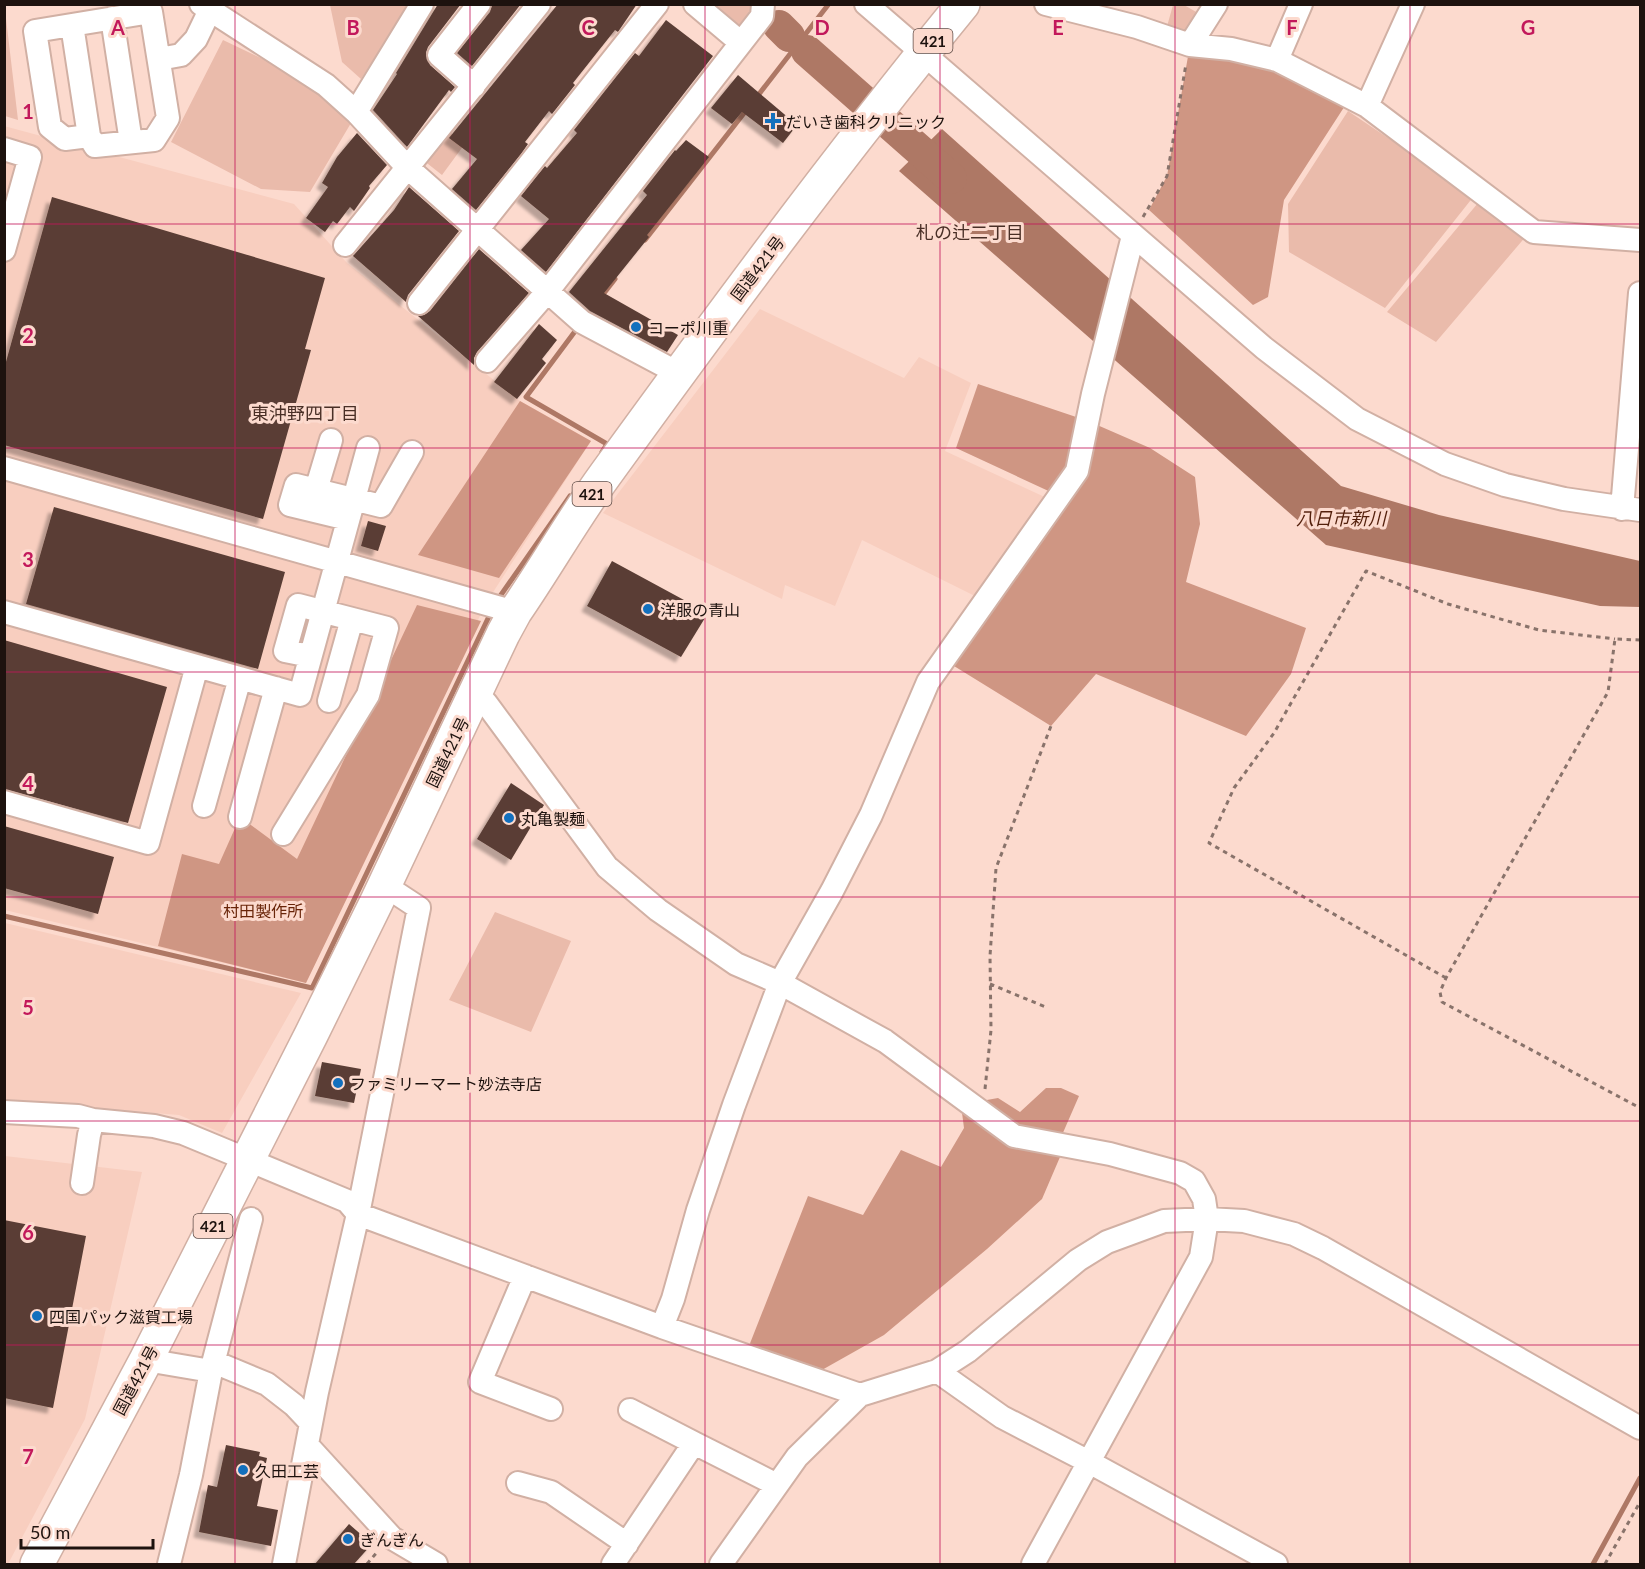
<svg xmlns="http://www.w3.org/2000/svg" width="1645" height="1569" viewBox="0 0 1645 1569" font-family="Lato,'Noto Sans JP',sans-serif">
<defs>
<filter id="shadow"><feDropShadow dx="-5.5" dy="5.5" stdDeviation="1.5" flood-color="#0004"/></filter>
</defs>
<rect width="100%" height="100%" fill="#fcdace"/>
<path fill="#f8cebf" d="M4,126L294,204L347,263L520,401L591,441L486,603L306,983L5,910Z
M760,309L904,378L919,357L971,383L945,451L1049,499L981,599L862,540L835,606L785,585L782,599L603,513Z
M5,923L301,993L222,1133L179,1115L5,1101Z
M5,1156L142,1172L85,1419L8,1564H5Z"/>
<path fill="#eabbab" d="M330,5H406L404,13L361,79L342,62Z
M711,5H754V12L737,27Z
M1173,5H1184L1198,13L1185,32L1166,30Z
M4,10H5L18,120L5,116Z
M223,40L324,88L354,118L310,192L261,189L171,142Z
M1348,111L1474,196L1385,308L1289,252L1288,204Z
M445,127L464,145L442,175L423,160Z
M1478,203L1527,235L1436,342L1387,312Z
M495,912L571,941L531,1032L449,1000Z"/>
<path fill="#cf9683" d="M1190,45L1231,49L1350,98L1284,200L1268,297L1253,305L1149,210L1167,176Z
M978,384L1088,421L1150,448L1195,477L1200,524L1186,582L1306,628L1291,674L1246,736L1096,674L1051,726L954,666L1074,475L1055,494L956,448Z
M520,401L591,441L499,578L418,555Z
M417,605L481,621L306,983L158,946L182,854L219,864L240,817L297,859Z
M1046,1088H1061L1079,1096L1062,1135L1034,1133L970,1103L998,1098L1020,1112Z
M961,1105L1063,1150L1042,1199L987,1249L884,1335L813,1375L747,1351L808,1196L863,1215L901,1150L941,1167L964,1128Z"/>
<path fill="#ae7865" d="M942,129L1341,486L1439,515L1640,561V607L1600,606L1326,545L899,171Z"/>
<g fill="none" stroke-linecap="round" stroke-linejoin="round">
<path stroke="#ae7865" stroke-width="5" d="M756,98L828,5
M645,240L748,108
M601,297L615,279
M579,326L526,397L607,444L602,452
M496,602L570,496
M4,916L312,988L492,610
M1593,1564L1640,1478"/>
<path stroke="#ae7865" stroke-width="32" d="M779,26L789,36
M807,51L951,178"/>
</g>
<path fill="#5a3e35" filter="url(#shadow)" d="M438,4H461L428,47L426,53L430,65L455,87L451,92L449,90L407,147L373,110L397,74L396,73Z
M492,4H521L472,66L457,53L490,12Z
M558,4H637L618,32L615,30L573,83L575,85L552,114L549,111L525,142L528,144L521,154L476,210L452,189L477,159L449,138Z
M666,20L713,56L546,272L521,250L549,219L521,196L545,166L547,168L577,133L574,130L635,53L639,56Z
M738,75L797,125L783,143L742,112L732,124L711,108Z
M357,133L387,165L369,186L370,188L354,211L350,207L337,224L333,221L325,232L306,218L328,187L322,183L337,157Z
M686,140L709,157L647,235L649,237L604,293L678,335L667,352L590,311L569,292L647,195L643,191L675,150L676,151Z
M409,187L459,231L408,295L406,302L353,256L394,210Z
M52,197L325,278L305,349L311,350L263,519L4,445V369Z
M479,249L529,293L477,352L474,358V365L418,316L424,315L430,311Z
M539,324L557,340L542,359L546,363L517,399L494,382Z
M54,507L285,572L258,669L26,604Z
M368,521L386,526L378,551L361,546Z
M612,561L708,613L681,657L587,606Z
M4,640L167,687L128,823L4,789Z
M511,783L544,805L511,860L477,839Z
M4,826L114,857L98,914L4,888Z
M322,1062L361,1069L354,1103L315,1096Z
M4,1220L86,1236L53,1408L4,1398Z
M226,1445L260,1452L259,1456L267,1458L257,1506L278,1510L271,1546L199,1532L208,1485L217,1487Z
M349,1524L372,1544L354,1564H315Z"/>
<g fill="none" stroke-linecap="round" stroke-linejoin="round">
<defs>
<path id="minor" d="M201,4L326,85L356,112L408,168L582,322L678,373
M695,4L740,42
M866,4L1264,348L1357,419L1445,464L1505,485L1564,499L1640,510
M1046,4L1137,27L1190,45L1231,49L1277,60L1367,106L1534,232L1640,240
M112,18L131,142
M72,25L89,136L65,139L50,127L35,31L151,12L168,118L154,140L95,146L89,136
M1190,45L1216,4
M159,59L181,55L196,39L210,10
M1277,60L1301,4
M474,86L439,55L479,4
M1367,106L1413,4
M356,112L422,4
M4,149L30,157L4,250
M345,245L539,4
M419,303L657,4
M487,361L547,292L762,16L763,4
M4,468L515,612
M316,490L331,440
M1622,509L1640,293
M348,519L290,505L296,485L381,506L412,452
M4,612L300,695L368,448
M329,701L352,619
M471,705L486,703L607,867L658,910L736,964L780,983L885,1041L1014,1136L1110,1154L1180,1173L1194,1181L1204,1199L1207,1219L1201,1257L1033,1564
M4,802L148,843L197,666
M204,806L240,678
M240,817L276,688
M283,834L368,695L387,628L298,605L285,651L310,656
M4,1112L78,1116L93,1120L154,1126L183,1133L347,1201L358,1214L662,1327L860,1395L937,1371L968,1351L1078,1260L1107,1242L1164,1221L1207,1219L1244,1221L1294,1234L1323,1248L1640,1428
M82,1183L89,1135L93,1120
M525,1276L480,1382L551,1409
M662,1327L673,1299L698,1210L734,1105L780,983L832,891L871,815L928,682L1077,471L1093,394L1133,236
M146,1360L211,1371
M214,1362L267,1384L294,1405L311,1423
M937,1371L1002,1417L1089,1462L1276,1564
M630,1410L694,1443
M307,1445L392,1538L436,1564
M518,1483L551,1492L627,1544
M169,1564L191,1475L211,1371L251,1219
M284,1564L317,1392L358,1214L419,908L384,885
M613,1564L694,1443L777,1485
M721,1564L797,1457L860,1395"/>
<path id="highway" d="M37,1564L146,1360L311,1035L377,901L503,634L515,612C546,567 573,519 605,475C721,315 838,157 963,4"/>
</defs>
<use href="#minor" stroke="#d1b0a4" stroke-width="26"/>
<use href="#highway" stroke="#d1b0a4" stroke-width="36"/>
<path stroke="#89736b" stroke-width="3" stroke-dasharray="4.5 4.5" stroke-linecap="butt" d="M1143,217L1167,176L1186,64
M1640,640L1615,639L1608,692L1446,978L1440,992L1442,1002L1640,1108
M1446,978L1209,843L1234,788L1274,733L1366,571L1448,604L1539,630L1615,639
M990,984L1048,1008
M985,1089L991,1030L990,956L996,868L1051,726
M367,1564L378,1551
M1605,1564L1640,1502"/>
<use href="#minor" stroke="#fff" stroke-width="22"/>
<use href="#highway" stroke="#fff" stroke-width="33"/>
</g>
<path fill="none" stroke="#c2185b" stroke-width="1.5" stroke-opacity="0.55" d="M235,4V1564M470,4V1564M705,4V1564M940,4V1564M1175,4V1564M1410,4V1564M4,224H1640M4,448H1640M4,672H1640M4,897H1640M4,1121H1640M4,1345H1640"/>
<g fill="#1370bd" stroke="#fcdace" stroke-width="2">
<path d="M770 112h6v6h6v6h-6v6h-6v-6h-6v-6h6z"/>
<circle cx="636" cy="327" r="6"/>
<circle cx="648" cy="609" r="6"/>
<circle cx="509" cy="818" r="6"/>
<circle cx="338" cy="1083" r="6"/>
<circle cx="37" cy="1316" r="6"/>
<circle cx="243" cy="1470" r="6"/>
<circle cx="348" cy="1539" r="6"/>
</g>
<g text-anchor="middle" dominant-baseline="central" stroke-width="6" stroke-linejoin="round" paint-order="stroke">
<g fill="#fcdace" stroke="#604e48" stroke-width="1.5">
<rect x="913.5" y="29" width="39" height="24" rx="4.5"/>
<rect x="572.5" y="482" width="39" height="24" rx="4.5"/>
<rect x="193.5" y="1214" width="39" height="24" rx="4.5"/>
</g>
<g font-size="15" font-weight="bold" fill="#1d120e">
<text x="933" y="41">421</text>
<text x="592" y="494">421</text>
<text x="213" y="1226">421</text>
</g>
<g font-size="16" fill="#1d120e" stroke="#fcdace" text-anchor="start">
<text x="786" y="121">だいき歯科クリニック</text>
<text x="648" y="327">コーポ川重</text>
<text x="660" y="609">洋服の青山</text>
<text x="521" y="818">丸亀製麺</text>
<text x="350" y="1083">ファミリーマート妙法寺店</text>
<text x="49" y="1316">四国パック滋賀工場</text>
<text x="255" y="1470">久田工芸</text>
<text x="360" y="1539">ぎんぎん</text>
</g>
<g font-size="16" fill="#1d120e" stroke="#fcdace">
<text transform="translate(757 268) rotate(-53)">国道421号</text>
<text transform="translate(447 752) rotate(-64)">国道421号</text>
<text transform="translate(135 1380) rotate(-62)">国道421号</text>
</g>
<g font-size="16" fill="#692509" stroke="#fcdace">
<text x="263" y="910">村田製作所</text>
</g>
<g font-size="18" fill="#492f26" stroke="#fcdace">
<text x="970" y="232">札の辻二丁目</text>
<text x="305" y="413">東沖野四丁目</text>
</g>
<g font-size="18" font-style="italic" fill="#531f0b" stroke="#fcdace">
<text x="1341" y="518">八日市新川</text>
</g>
</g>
<g font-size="20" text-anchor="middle" font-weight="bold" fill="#c2185b" stroke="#fcdace" stroke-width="6" stroke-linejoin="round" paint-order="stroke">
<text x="118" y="35">A</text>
<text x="353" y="35">B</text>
<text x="588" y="35">C</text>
<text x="822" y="35">D</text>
<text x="1058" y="35">E</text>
<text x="1292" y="35">F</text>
<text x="1528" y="35">G</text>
<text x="28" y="119">1</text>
<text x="28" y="343">2</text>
<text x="28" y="567">3</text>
<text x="28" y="791">4</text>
<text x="28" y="1015">5</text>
<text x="28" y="1240">6</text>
<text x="28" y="1464">7</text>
</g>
<rect width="1645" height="1569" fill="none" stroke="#1d120e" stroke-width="12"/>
<path d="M21 1539v9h132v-9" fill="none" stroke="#1d120e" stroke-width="3"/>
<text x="30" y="1539" font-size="18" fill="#1d120e" stroke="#fcdace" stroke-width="4.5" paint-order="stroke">50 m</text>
</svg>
